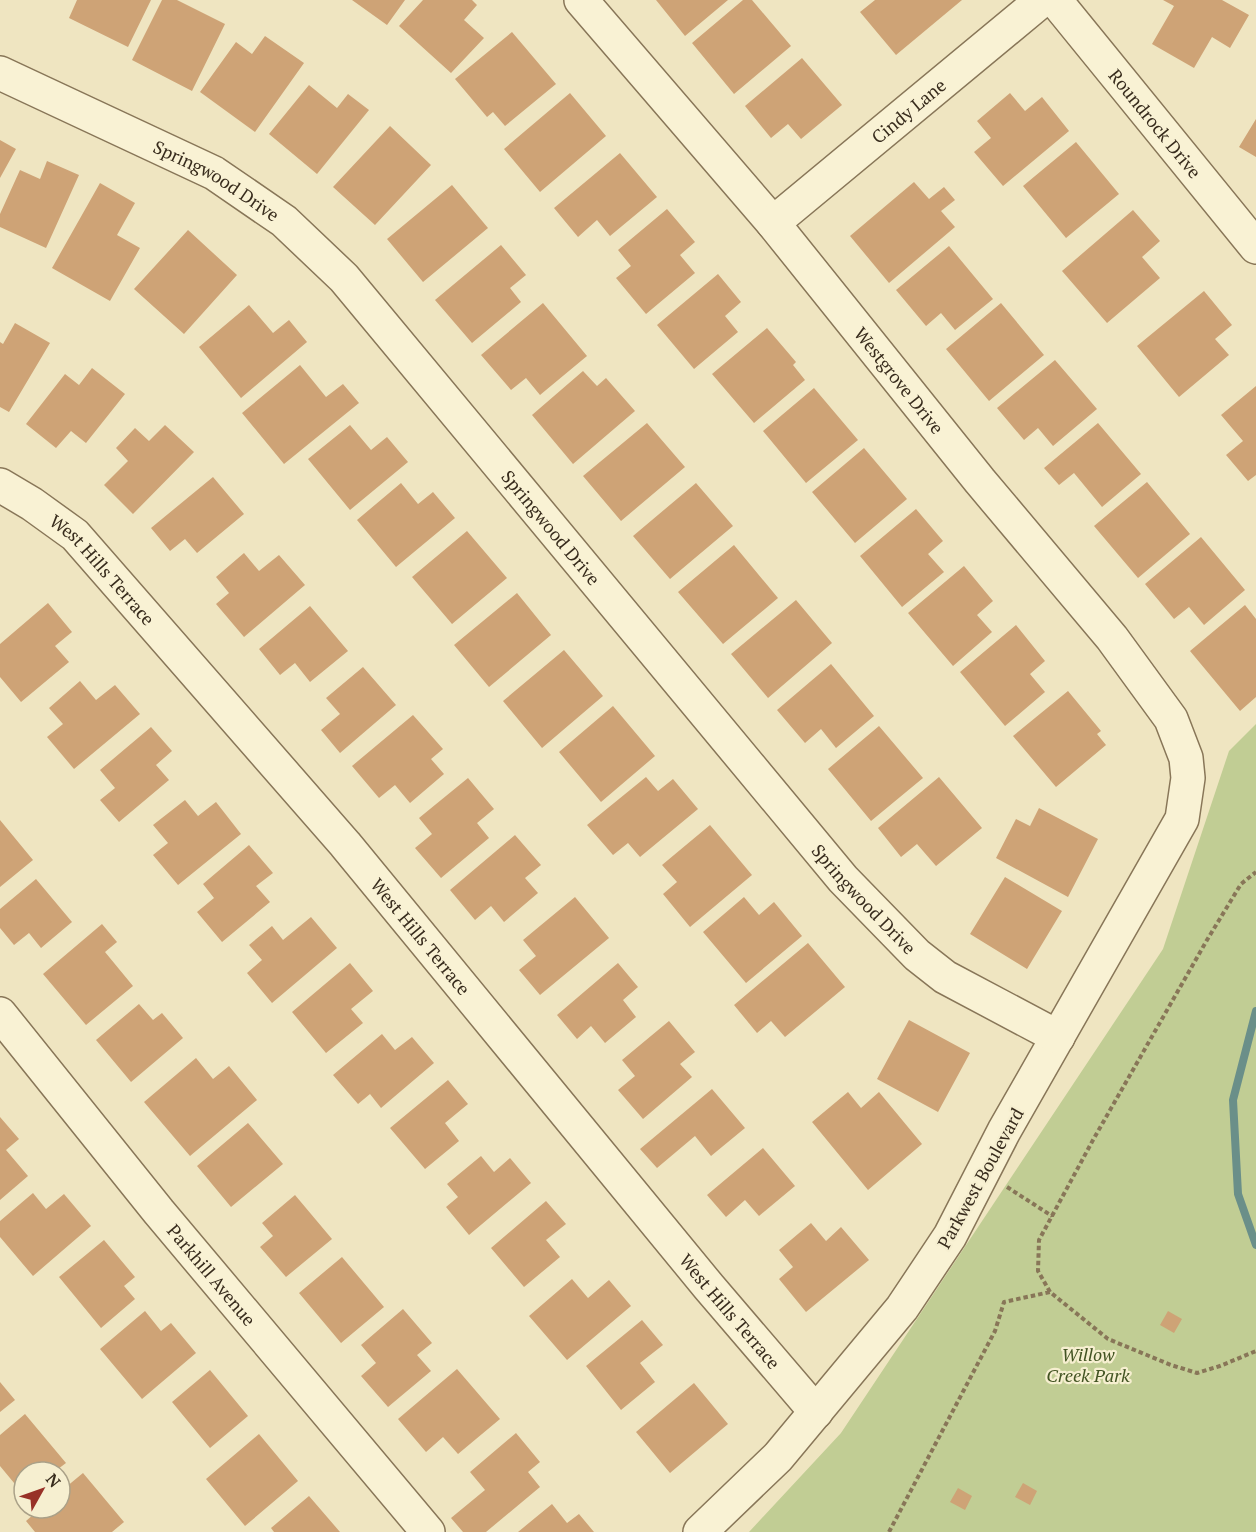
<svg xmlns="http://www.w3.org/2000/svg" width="1256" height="1532" viewBox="0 0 1256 1532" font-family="'PT Serif',serif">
<rect width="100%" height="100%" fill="#efe5c1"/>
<path fill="#c1cd94" d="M1256,724V1532H749L841,1433L1163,949L1229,751Z"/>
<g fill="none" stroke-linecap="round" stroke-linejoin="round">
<path stroke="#6a8f89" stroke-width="8" d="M1256,1011L1233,1100L1238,1194L1256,1245"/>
</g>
<path fill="#cea376" d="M77,0H151L128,47L69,18Z
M162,0H177L225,24L192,91L132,60Z
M352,0H405L387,25Z
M423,0H472L477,5L464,20L484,38L451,73L399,26Z
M656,0H728L685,36Z
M743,0H752L791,46L734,94L692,43Z
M875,0H962L896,55L860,12Z
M1163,0H1222L1249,15L1230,48L1212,37L1194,68L1152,44L1174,6Z
M512,32L556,84L505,126L493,112L487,117L455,79Z
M265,36L304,63L255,132L200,92L236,42L252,54Z
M802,58L842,105L801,139L788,124L771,138L745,106Z
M309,85L337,108L348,94L369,110L317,174L269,134Z
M570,93L606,136L540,192L504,149Z
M1010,93L1025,111L1042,97L1069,131L1003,186L974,152L991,138L977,121Z
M1256,119V157L1239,147Z
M390,126L431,165L375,225L333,187Z
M0,140L16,149L0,178Z
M1076,142L1119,194L1066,238L1023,186Z
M620,153L657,197L610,236L597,220L578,237L554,208Z
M47,161L79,175L46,248L0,227V214L20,170L40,179Z
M914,182L929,199L944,187L955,200L941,211L955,227L889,283L850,236Z
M100,183L135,203L117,235L140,248L110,301L52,268Z
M452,185L488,228L423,282L387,239Z
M667,209L695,242L680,255L695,273L646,314L616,278L631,266L618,250Z
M1133,210L1160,241L1142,257L1160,278L1107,323L1062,271Z
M188,230L237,275L184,334L134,289Z
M501,245L526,275L510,288L521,302L472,343L435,300Z
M949,246L993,299L955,330L941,313L926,326L896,290Z
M718,274L741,302L725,316L738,332L694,369L657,325Z
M1204,291L1232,325L1215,339L1229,355L1179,397L1137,346Z
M543,303L587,356L540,395L526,378L511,390L481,355Z
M1001,303L1044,355L989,401L946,349Z
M249,305L273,333L289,320L307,342L241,398L199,347Z
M15,323L50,343L9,412L0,407V342L3,344Z
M767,328L796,362L793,365L805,380L754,423L712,374Z
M1055,360L1097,409L1053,446L1038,428L1024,440L997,408Z
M300,365L326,397L343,384L359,403L284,464L242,413Z
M92,368L125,394L86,443L71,431L56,448L26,424L65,374L79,385Z
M583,371L597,386L606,378L635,411L573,464L532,415Z
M1256,386V475L1248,481L1226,455L1243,441L1221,415Z
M814,388L858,440L806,483L763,431Z
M647,423L685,467L621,521L583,476Z
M1098,423L1141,474L1102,507L1074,473L1059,485L1044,468Z
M165,425L194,452L133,514L104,485L128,461L116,448L135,428L149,441Z
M350,425L371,450L387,437L408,462L350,510L308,459Z
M864,448L907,499L855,543L812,492Z
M213,477L244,514L197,553L185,539L170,551L151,528Z
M1147,482L1190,534L1138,578L1094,526Z
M401,483L418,504L433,492L455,518L396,567L357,520Z
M696,483L733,526L670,579L633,536Z
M916,509L943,541L928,554L944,572L902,607L860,556Z
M467,531L507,578L452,624L412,577Z
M1201,537L1245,590L1204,625L1189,607L1174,619L1145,584Z
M734,545L778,598L723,644L678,592Z
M244,553L259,571L279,555L305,585L244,637L216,604L229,593L216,577Z
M964,566L993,601L977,615L992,632L953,666L908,613Z
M517,593L551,635L489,687L454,645Z
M796,600L832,643L768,698L731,654Z
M48,603L72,632L55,646L69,662L21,702L0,677V644Z
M1245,605L1256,619V697L1240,711L1190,651Z
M310,606L348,651L310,682L295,663L280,675L259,649Z
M1016,625L1045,661L1030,674L1045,692L1005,726L960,672Z
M564,650L603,696L542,748L503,701Z
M831,664L874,716L836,748L821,729L805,743L777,710Z
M363,667L396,705L340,753L321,730L340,714L326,698Z
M80,681L96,700L115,685L140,714L74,769L47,737L63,724L49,708Z
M1068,691L1101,731L1097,734L1106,745L1056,787L1013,736Z
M613,706L655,756L601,802L559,752Z
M413,715L443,749L431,759L444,774L410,803L395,785L379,798L352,766Z
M879,726L923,778L871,821L828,769Z
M151,727L172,751L156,765L169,780L119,822L100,800L115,788L100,770Z
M646,777L658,791L673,779L698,809L640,857L628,843L613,855L587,825Z
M939,777L982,828L936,866L917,844L901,857L878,828Z
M468,778L494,809L477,823L489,838L441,878L415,848L432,834L419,818Z
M185,800L198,816L216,802L241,834L178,885L153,855L168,843L153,825Z
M1039,808L1098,839L1068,897L996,858L1016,819L1030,826Z
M0,820L33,860L0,887Z
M710,825L752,875L690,927L663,894L677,882L662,865Z
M515,835L541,865L525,878L538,893L504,922L491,906L475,920L450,890Z
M249,845L273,873L256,886L270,902L222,942L197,912L214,898L203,884Z
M1005,877L1062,911L1027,969L970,934Z
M36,879L72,922L41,948L29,933L14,945L0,928V909Z
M575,897L609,938L540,995L519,970L536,956L523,940Z
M744,897L759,915L774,902L802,936L746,983L703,932Z
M311,917L337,948L272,1003L247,973L262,960L249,945L272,926L283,940Z
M102,924L117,942L105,952L133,986L86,1025L43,974Z
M808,943L845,987L785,1037L771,1021L757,1033L734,1005Z
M350,963L373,991L351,1009L363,1023L326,1053L292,1012Z
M618,963L638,987L623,1000L636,1017L605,1043L591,1026L577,1039L557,1015Z
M139,1004L153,1020L162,1013L183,1038L131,1082L96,1040Z
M909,1020L970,1053L938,1112L877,1079Z
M669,1021L695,1052L680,1064L692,1077L643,1119L618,1090L635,1076L622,1060Z
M382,1034L395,1050L412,1037L434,1063L381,1108L370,1094L358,1104L333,1075Z
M196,1058L213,1079L229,1066L257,1100L190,1156L144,1102Z
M448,1080L468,1104L445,1123L459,1141L425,1169L390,1128Z
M712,1089L745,1128L711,1156L695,1136L657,1168L640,1149Z
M848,1092L861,1108L879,1092L922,1144L868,1190L812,1122Z
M0,1117L19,1139L6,1150L28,1176L0,1200Z
M248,1123L283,1164L231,1207L197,1166Z
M763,1148L795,1186L759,1216L745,1200L726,1217L707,1195Z
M481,1156L494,1172L510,1158L531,1183L469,1235L446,1207L458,1197L447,1184Z
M33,1193L46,1209L64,1194L91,1226L33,1276L0,1237V1221Z
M295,1195L332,1239L286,1277L260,1247L273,1236L262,1223Z
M546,1201L566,1224L546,1240L560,1257L524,1287L491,1248Z
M811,1223L826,1241L841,1227L869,1260L806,1312L779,1279L793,1267L779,1250Z
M104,1240L135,1277L124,1286L135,1299L101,1328L59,1277Z
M342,1257L384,1307L341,1343L299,1293Z
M572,1279L588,1298L609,1280L631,1306L567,1360L529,1316Z
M403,1309L432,1343L417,1355L431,1371L388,1407L361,1376L376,1363L361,1345Z
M145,1311L161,1331L171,1323L196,1353L142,1399L100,1349Z
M1168,1311L1182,1319L1174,1333L1160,1325Z
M642,1320L663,1345L640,1363L655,1382L621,1410L586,1366Z
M457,1369L500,1419L458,1454L443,1437L426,1452L398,1419Z
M210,1370L248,1416L210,1448L172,1402Z
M0,1382L15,1400L0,1412Z
M694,1383L728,1424L670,1473L636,1432Z
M25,1414L66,1463L54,1472H24V1495L0,1466V1435Z
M516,1433L540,1462L528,1472L540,1487L486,1532H463L451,1518L485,1490L470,1472Z
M259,1434L298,1481L245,1526L206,1479Z
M83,1473L124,1522L112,1532H35L26,1521L41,1508H60V1492Z
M1023,1483L1037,1491L1030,1505L1015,1497Z
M958,1488L972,1496L965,1510L950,1502Z
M309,1496L340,1532H274L271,1528Z
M552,1504L567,1523L579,1514L594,1532H518Z"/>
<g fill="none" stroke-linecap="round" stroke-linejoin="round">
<defs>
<g id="minor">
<path id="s1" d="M581,0L773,223L980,481L1112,638L1171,719L1186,758L1188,778L1182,819L1004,1131L950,1236L902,1308L778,1457L700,1532"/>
<path id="s2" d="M1055,0L1256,247"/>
<path id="s3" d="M0,73L214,173L284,221L344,278L843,879L917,955L945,977L1058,1037"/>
<path id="s4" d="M773,223L1042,0"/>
<path id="s5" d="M0,485L32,504L75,535L345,844L709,1287L816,1412"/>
<path id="s6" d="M0,1014L159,1212L428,1532"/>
</g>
</defs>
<use href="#minor" stroke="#887658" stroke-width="36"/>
<path stroke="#887658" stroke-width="4" stroke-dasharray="4.5 3" stroke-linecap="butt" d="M1007,1187L1052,1216
M1050,1292L1038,1271L1039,1240L1093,1140L1207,940L1241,884L1256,872
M889,1532L995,1331L1004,1302L1050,1292L1108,1339L1171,1365L1197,1373L1220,1366L1256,1351"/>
<use href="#minor" stroke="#f9f2d4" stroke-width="33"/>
</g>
<g text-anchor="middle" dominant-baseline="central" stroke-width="4.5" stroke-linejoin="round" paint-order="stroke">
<g font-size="18" fill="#382c1d" stroke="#f6efd0">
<text stroke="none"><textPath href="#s4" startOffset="176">Cindy Lane</textPath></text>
<text stroke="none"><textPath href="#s2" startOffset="159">Roundrock Drive</textPath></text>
<text stroke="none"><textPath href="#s3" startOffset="242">Springwood Drive</textPath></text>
<text stroke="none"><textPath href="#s1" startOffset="496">Westgrove Drive</textPath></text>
<text stroke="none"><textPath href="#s3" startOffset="728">Springwood Drive</textPath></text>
<text stroke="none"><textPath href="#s5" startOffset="134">West Hills Terrace</textPath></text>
<text stroke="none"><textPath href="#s3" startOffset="1214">Springwood Drive</textPath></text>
<text stroke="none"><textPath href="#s5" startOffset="620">West Hills Terrace</textPath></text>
<text transform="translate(980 1178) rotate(-61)">Parkwest Boulevard</text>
<text stroke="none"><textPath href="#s6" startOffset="336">Parkhill Avenue</textPath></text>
<text stroke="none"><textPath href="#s5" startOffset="1106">West Hills Terrace</textPath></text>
</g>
<g font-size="18" font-style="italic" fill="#435423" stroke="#f6efd0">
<text x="1088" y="1354">Willow<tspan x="1088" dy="21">Creek Park</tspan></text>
</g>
</g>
<g transform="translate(42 1490) rotate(50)"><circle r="28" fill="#f6efd0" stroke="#aaa188" stroke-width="1.5"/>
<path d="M0-4.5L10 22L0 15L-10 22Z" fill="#983127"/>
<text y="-9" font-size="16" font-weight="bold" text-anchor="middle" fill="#382c1d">N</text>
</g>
</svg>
